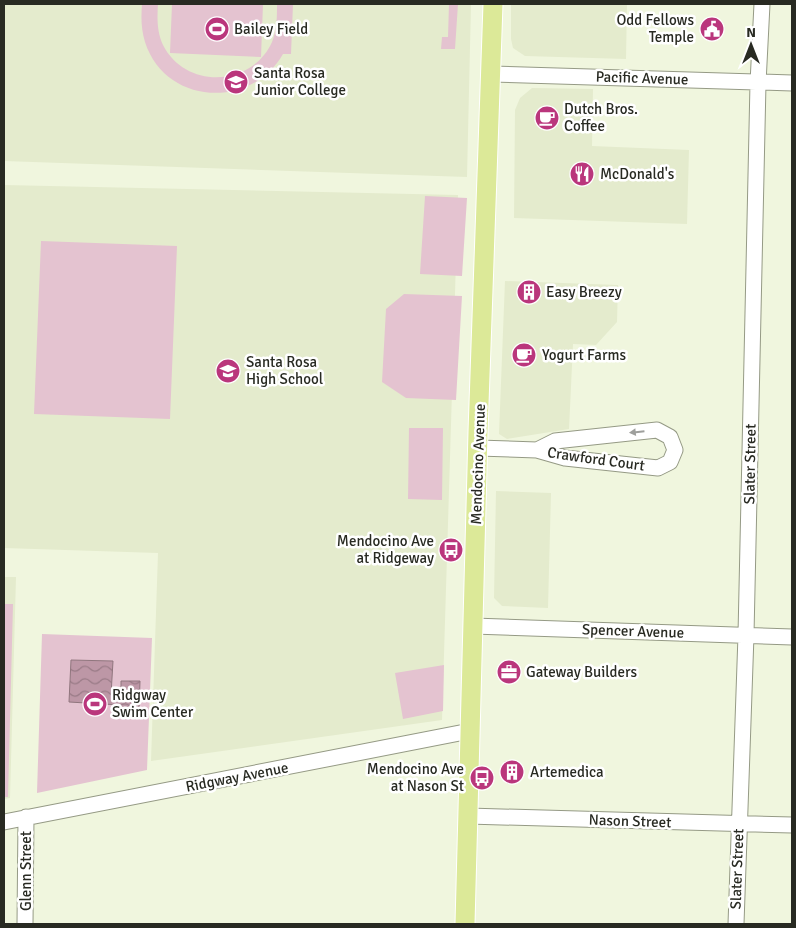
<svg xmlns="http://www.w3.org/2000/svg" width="796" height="928" viewBox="0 0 796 928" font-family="Signika,sans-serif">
<defs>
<pattern id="water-waves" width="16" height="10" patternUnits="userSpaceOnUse" patternTransform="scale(1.25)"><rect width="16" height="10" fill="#bd97a6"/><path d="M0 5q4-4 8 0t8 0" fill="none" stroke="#9a7b87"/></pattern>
</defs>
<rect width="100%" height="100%" fill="#f0f6de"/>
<path fill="#e4ebcd" d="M4,4H471L467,177L4,161Z
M511,4H627L626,59L525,56L513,48L511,39Z
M532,88L593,89L592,146L689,150L687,224L514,218L515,110L520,98Z
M4,185L458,195L442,720L151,761L158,553L4,548Z
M505,281L618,285L617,322L596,345L573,344L569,429L507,439L499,434Z
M496,491L551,493L548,608L502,606L494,598Z
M4,577H16L10,798L4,799Z"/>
<path fill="#e4c3d0" d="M142,4H158C157,18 157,32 163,45C186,90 252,87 272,42C277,30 277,17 277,4H293L291,54H283C251,110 165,105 145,42C141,29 141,17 142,4Z
M172,4H263L261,57L170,53Z
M449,4H458L455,49H441L442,37H448Z
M425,196L467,198L462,276L420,274Z
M41,241L177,246L170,419L34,414Z
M404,294L462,296L456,400L406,398L382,382L386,309Z
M409,428H443L442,500L408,499Z
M4,604H13L8,797H4Z
M42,634L152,638L147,770L37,793Z
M444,665L443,711L403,719L395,673Z"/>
<path fill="url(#water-waves)" stroke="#90767e" d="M71,660L113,661L111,695H121V681H140L139,710H120V705L69,702Z"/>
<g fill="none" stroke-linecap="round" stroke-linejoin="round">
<defs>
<path id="minor" d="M492,74L792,83
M478,448L537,450L565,458L658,468L670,462L675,450L670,437L657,430L555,441L537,450
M473,626L792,637
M468,816L792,825
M4,822L470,731
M25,924L26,817
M736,924L746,635L758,83L762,4"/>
<path id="major" d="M465,924L478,432L493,4"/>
</defs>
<use href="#minor" stroke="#959a85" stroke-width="17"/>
<use href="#major" stroke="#fff" stroke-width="21"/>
<use href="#minor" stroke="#fff" stroke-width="15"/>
<use href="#major" stroke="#dce998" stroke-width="19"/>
</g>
<defs><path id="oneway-solid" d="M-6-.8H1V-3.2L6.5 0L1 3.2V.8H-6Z" transform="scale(1.25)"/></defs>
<use fill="#9e9f9c" href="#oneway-solid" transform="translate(637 432) rotate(174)"/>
<defs>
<symbol id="stadium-disc" viewBox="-11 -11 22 22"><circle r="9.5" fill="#ba367c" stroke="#fff"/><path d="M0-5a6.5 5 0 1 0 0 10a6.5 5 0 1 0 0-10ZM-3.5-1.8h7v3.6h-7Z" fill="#fff"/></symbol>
<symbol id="civic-disc" viewBox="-11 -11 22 22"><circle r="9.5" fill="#ba367c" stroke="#fff"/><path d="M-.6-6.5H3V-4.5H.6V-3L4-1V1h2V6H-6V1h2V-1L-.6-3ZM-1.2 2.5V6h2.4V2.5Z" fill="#fff"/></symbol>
<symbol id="university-disc" viewBox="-11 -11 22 22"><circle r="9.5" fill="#ba367c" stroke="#fff"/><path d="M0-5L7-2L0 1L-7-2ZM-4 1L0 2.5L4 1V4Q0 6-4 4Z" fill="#fff"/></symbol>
<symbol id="cafe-disc" viewBox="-11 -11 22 22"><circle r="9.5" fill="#ba367c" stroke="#fff"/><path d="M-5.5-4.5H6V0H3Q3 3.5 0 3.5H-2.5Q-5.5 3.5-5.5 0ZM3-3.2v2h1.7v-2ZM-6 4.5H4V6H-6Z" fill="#fff"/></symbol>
<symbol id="restaurant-disc" viewBox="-11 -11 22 22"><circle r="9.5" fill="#ba367c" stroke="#fff"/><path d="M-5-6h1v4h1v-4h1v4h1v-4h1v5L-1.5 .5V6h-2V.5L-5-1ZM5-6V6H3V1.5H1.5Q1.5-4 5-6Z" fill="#fff"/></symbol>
<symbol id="building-disc" viewBox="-11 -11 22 22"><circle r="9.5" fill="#ba367c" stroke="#fff"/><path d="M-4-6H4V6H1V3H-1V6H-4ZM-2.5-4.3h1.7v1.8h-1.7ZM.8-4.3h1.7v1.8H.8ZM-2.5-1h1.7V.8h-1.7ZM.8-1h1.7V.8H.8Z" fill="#fff"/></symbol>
<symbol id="school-disc" viewBox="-11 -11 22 22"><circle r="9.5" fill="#ba367c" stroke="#fff"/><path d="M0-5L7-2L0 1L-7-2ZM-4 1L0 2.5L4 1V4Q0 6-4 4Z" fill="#fff"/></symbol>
<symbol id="bus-disc" viewBox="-11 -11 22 22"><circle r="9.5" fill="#ba367c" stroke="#fff"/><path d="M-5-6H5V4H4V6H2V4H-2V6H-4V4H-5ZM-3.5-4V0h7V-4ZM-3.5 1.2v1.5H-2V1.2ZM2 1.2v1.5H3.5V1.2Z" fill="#fff"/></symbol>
<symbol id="office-disc" viewBox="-11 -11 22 22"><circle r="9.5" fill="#ba367c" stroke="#fff"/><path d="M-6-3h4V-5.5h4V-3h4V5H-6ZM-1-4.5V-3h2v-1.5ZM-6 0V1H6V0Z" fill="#fff"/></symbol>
</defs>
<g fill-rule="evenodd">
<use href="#stadium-disc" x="203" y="15" width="28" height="28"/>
<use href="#civic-disc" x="698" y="15" width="28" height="28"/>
<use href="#university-disc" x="222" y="68" width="28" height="28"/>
<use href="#cafe-disc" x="533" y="104" width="28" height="28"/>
<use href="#restaurant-disc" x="568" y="160" width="28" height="28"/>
<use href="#building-disc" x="515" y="278" width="28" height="28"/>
<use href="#cafe-disc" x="510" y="341" width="28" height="28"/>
<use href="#school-disc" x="214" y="357" width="28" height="28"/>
<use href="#bus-disc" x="437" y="536" width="28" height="28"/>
<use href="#office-disc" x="495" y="658" width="28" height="28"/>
<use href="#stadium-disc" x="81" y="690" width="28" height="28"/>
<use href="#building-disc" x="498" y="758" width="28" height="28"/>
<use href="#bus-disc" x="468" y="764" width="28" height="28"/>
</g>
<g text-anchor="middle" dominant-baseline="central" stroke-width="5" stroke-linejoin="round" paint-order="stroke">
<g font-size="15" fill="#282a22" stroke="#fff" text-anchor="start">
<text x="694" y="20" text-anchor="end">Odd Fellows<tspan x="694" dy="17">Temple</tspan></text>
<text x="234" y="29">Bailey Field</text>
<text x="254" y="73">Santa Rosa<tspan x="254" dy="17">Junior College</tspan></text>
<text x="564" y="109">Dutch Bros.<tspan x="564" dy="17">Coffee</tspan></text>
<text x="600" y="174">McDonald's</text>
<text x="546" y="292">Easy Breezy</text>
<text x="542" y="355">Yogurt Farms</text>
<text x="246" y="362">Santa Rosa<tspan x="246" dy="17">High School</tspan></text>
<text x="434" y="541" text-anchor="end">Mendocino Ave<tspan x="434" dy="17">at Ridgeway</tspan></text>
<text x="526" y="672">Gateway Builders</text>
<text x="112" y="695">Ridgway<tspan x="112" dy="17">Swim Center</tspan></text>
<text x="464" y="769" text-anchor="end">Mendocino Ave<tspan x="464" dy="17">at Nason St</tspan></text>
<text x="530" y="772">Artemedica</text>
</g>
<g font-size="15" fill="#282a22" stroke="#fff">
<text transform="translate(642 78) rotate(2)">Pacific Avenue</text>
<text transform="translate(596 459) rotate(8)">Crawford Court</text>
<text transform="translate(478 464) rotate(-88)">Mendocino Avenue</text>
<text transform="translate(750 464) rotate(-89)">Slater Street</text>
<text transform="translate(633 631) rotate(2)">Spencer Avenue</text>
<text transform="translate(237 777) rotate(-11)">Ridgway Avenue</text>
<text transform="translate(630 821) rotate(2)">Nason Street</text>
<text transform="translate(737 869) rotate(-88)">Slater Street</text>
<text transform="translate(26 871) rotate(-90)">Glenn Street</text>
</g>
</g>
<rect width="796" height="928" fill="none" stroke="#282a22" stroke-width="10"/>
<g transform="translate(751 45)" stroke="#ffffff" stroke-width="4" paint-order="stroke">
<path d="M0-4L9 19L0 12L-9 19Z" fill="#282a22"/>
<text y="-8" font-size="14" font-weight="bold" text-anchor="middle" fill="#282a22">N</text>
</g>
</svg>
